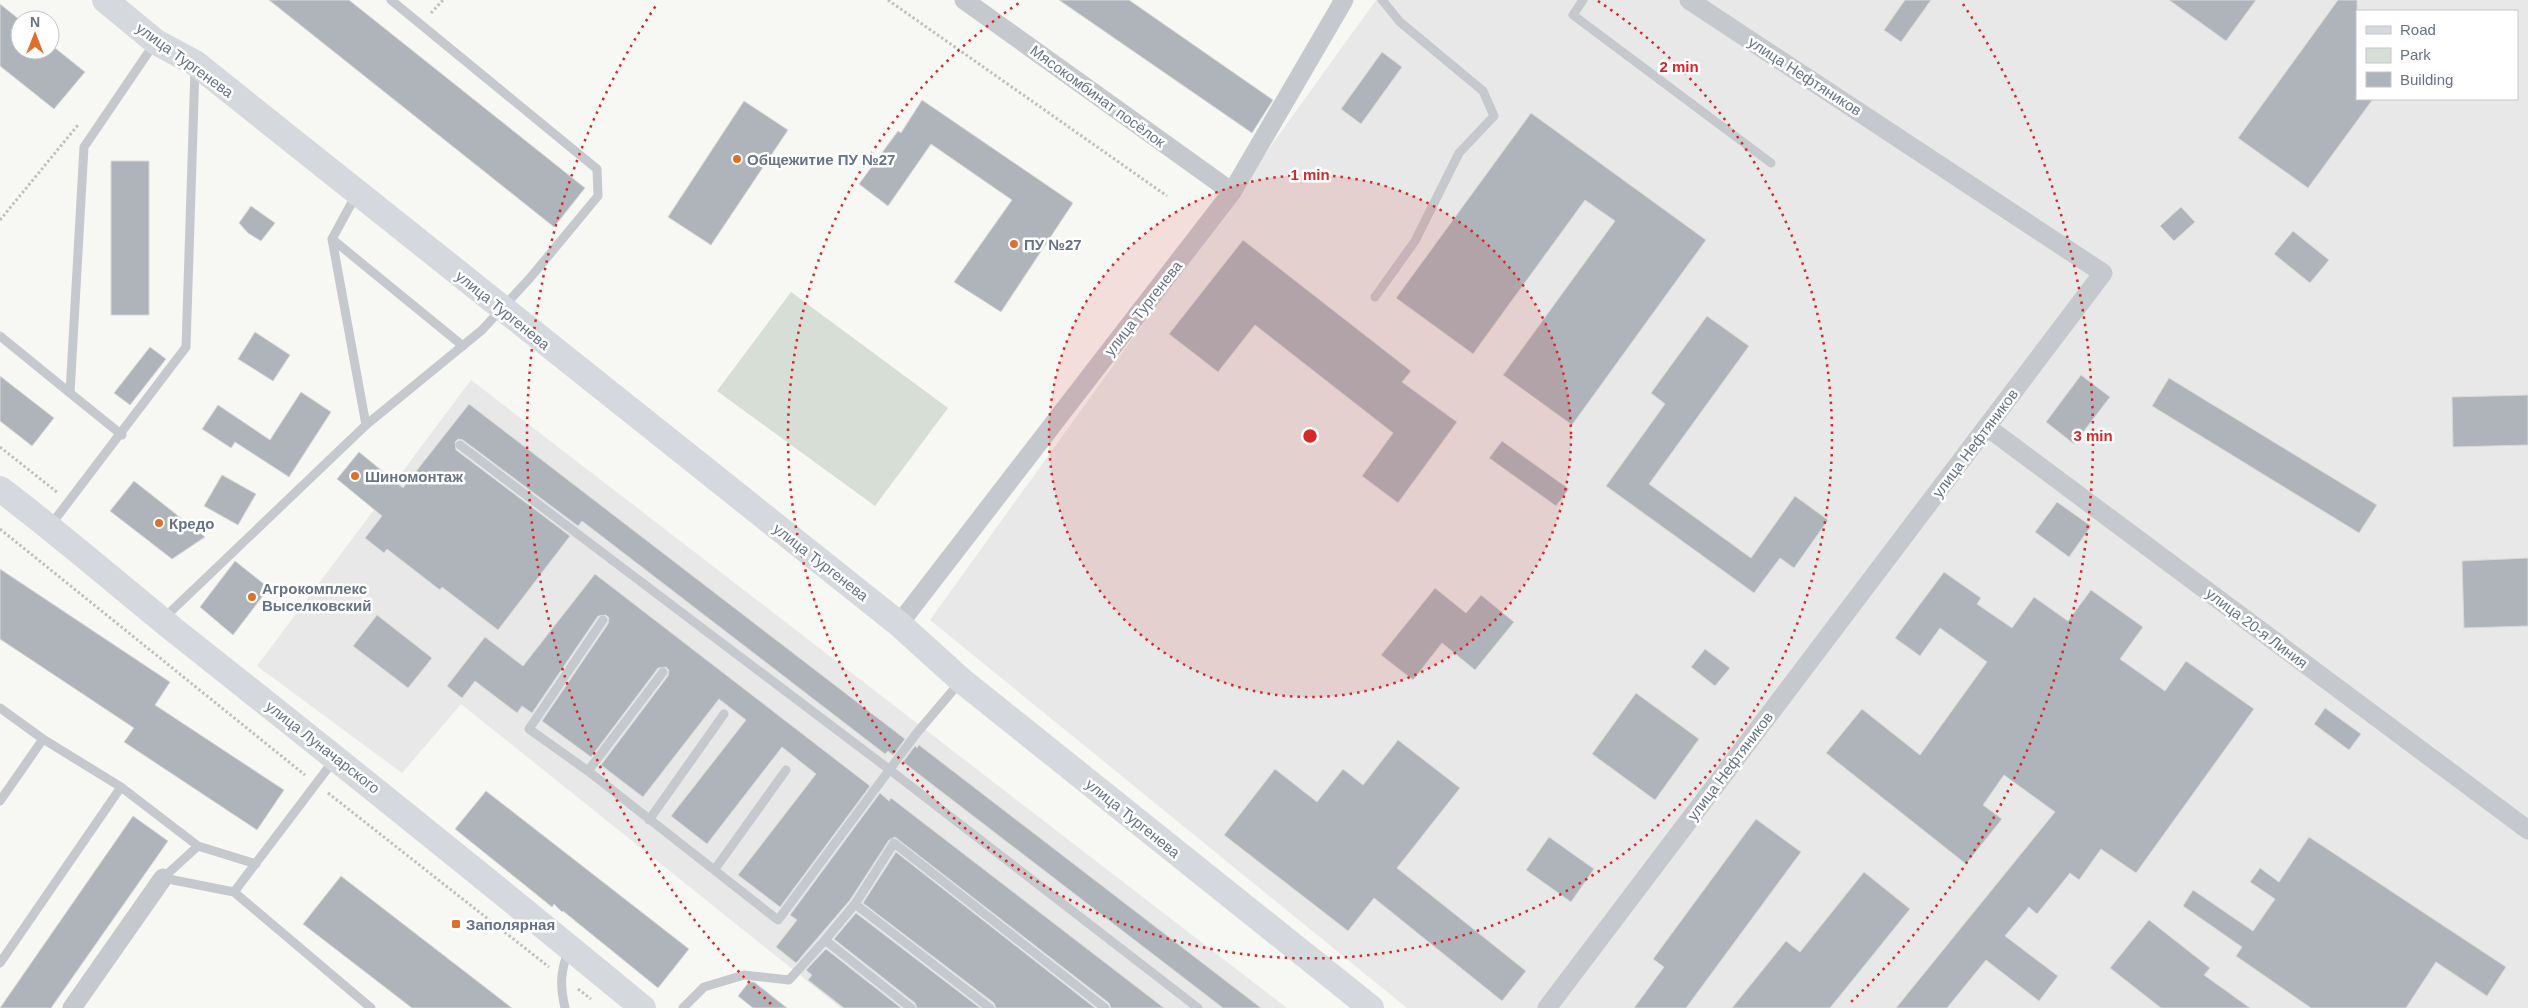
<svg xmlns="http://www.w3.org/2000/svg" width="2528" height="1008" viewBox="0 0 2528 1008" font-family="Arial,sans-serif">
<rect width="100%" height="100%" fill="#f7f7f4"/>
<path fill="#e7e8e7" fill-rule="evenodd" d="M1376,0H2528V1008H1407L930,620ZM2357,11H2517V99H2357Z
M471,380L1287,1008H841L461,704L402,773L257,666Z"/>
<path fill="#d7ded5" d="M791,292L948,408L875,506L717,391Z"/>
<path fill="#aeb4ba" stroke="#d8d9d7" d="M269,0H349L585,188L554,227Z
M1059,0H1129L1273,100L1252,133Z
M1905,0H1931L1901,42L1884,30Z
M2169,0H2256L2226,41Z
M2338,0H2357V99H2373L2308,188L2238,138Z
M0,4L20,20V50H50V44L85,72L54,109L0,66Z
M1382,52L1402,67L1361,124L1341,109Z
M922,100L1073,203L1001,312L954,282L1012,200L931,144L888,206L859,184L898,131L901,133Z
M744,101L788,130L711,245L668,217Z
M1531,113L1706,240L1572,425L1503,375L1615,221L1585,200L1473,354L1396,298Z
M111,161H149V315H111Z
M251,206L275,223L261,241L248,233L239,223Z
M2181,207L2195,222L2174,241L2160,226Z
M2293,231L2329,260L2310,283L2274,254Z
M1243,240L1411,371L1402,382L1457,422L1398,503L1362,476L1393,433L1255,325L1218,372L1169,334Z
M1707,316L1749,346L1649,484L1751,558L1795,496L1828,520L1794,568L1780,558L1754,593L1606,486L1665,404L1651,393Z
M255,332L290,355L273,381L238,359Z
M150,347L166,359L130,405L114,393Z
M2081,375L2110,397L2074,444L2046,422Z
M0,376L54,418L32,446L0,421Z
M2169,378L2377,505L2359,533L2152,406Z
M301,392L331,412L289,477L235,442L231,448L202,429L218,405L270,440Z
M2528,395V445L2453,447L2452,397Z
M469,404L905,739L893,755L888,751L885,754L582,521L578,526L463,440L458,439L455,442L456,450L570,536L498,630L442,587L440,590L387,549L384,553L365,538L382,516L337,479L359,452L403,488Z
M1502,441L1569,489L1556,506L1489,458Z
M222,475L256,494L238,525L204,506Z
M134,481L205,537L172,559L110,511Z
M2057,502L2091,526L2069,557L2035,532Z
M2528,558V626L2464,628L2462,561Z
M235,561L269,588L233,635L200,607Z
M0,569L170,682L155,705L284,790L257,830L124,742L134,728L0,639Z
M1944,572L1981,598L1977,604L2012,628L2034,597L2068,621L2091,590L2143,627L2120,659L2165,691L2186,661L2254,709L2136,873L2101,849L2079,880L2070,873L2037,914L2029,907L2005,936L2058,976L2039,1001L1986,960L1947,1008H1896L2055,812L2004,775L1983,805L2002,819L1966,864L1826,753L1862,709L1920,755L1987,662L1940,628L1920,656L1895,638Z
M595,574L870,786L780,907L738,875L816,774L782,747L707,844L671,816L746,720L719,699L643,797L601,765L668,676L669,670L666,667L658,668L591,757L542,721L608,624L609,618L606,615L598,616L532,713L522,706L517,713L475,681L462,698L447,686L485,637L523,666Z
M1435,588L1466,613L1481,595L1514,622L1475,670L1442,643L1413,680L1381,655Z
M377,615L432,658L408,688L353,646Z
M1705,649L1730,668L1715,686L1691,667Z
M1636,693L1699,739L1655,800L1592,754Z
M2325,708L2361,734L2349,750L2314,724Z
M1398,740L1460,788L1397,868L1526,971L1502,1001L1374,898L1348,931L1224,835L1275,769L1317,802L1343,769L1363,785Z
M919,745L1261,1008H1223L903,762L915,746L917,748Z
M486,791L689,949L658,988L563,911L562,912L554,904L552,907L455,829Z
M880,793L889,801L891,798L1164,1008H1111L1109,1003L895,837L889,840L850,900L796,963L776,947L797,920L790,915Z
M133,816L168,841L51,1008H0Z
M1756,819L1801,852L1686,1008H1634L1664,967L1653,959Z
M1549,837L1594,869L1571,902L1526,870Z
M2309,837L2506,967L2487,996L2436,962L2406,1008H2311L2236,956L2242,947L2183,906L2193,890L2253,931L2275,899L2250,882L2260,868L2279,882Z
M896,852L1095,1008H996L994,1003L863,903Z
M1864,872L1910,909L1830,1008H1732L1786,941L1800,952Z
M341,876L512,1008H412L303,924Z
M856,913L980,1008H917L915,1003L834,939Z
M2149,920L2210,968L2204,975L2250,1008H2161L2110,968Z
M826,949L901,1008H844L808,980L812,975L806,970Z
M749,982H754L787,1008H753L738,996Z"/>
<g fill="none" stroke-linecap="round" stroke-linejoin="round">
<path stroke="#bfc0c3" stroke-width="3" stroke-dasharray="2.5 2.5" stroke-linecap="butt" d="M888,0L1167,196
M431,13L443,0
M0,220L78,125
M0,447L58,493
M0,529L305,775
M328,793L549,967
M578,989L591,999"/>
<path stroke="#c5c8cc" stroke-width="9" d="M1583,0L1573,15L1771,163
M356,195L332,239L463,346
M332,239L366,425
M1375,297L1415,241L1459,153L1494,116L1483,91L1400,22L1382,0
M0,336L70,393
M122,435L70,393L84,147L154,44
M460,445L890,770L1198,1008
M50,526L186,347L195,68
M164,618L366,425L482,330L530,278L598,196L597,169L391,0
M603,620L529,729L588,771L778,920L916,734L960,682
M0,708L43,739L121,787L198,846L163,878
M588,771L663,672
M0,801L43,739
M649,820L724,714
M198,846L256,864
M715,869L786,770
M163,878L234,892L334,760
M234,892L371,1008
M855,904L825,940L911,1008
M0,963L121,787
M565,1008C560,986 560,971 569,950
M683,1008L704,987L744,975L789,980L825,940
M990,1008L855,904L894,843L1105,1008"/>
<path stroke="#c5c8cc" stroke-width="19" d="M964,0L1232,192
M1987,427L2528,830
M899,624L1232,192L1344,0
M72,1008L163,878
M1547,1008L2103,273L1689,0"/>
<path stroke="#d5d8dc" stroke-width="26" d="M105,0L156,42L195,63L899,624L961,680L1371,1008
M0,489C60,534 116,583 174,630C332,755 488,880 643,1008"/>
</g>
<circle cx="1310" cy="436" r="261" fill="#d62828" fill-opacity=".12"/>
<g fill="none" stroke="#d62828" stroke-width="2.5" stroke-dasharray="2.5 5">
<circle cx="1310" cy="436" r="261"/>
<path d="M1598 1A522 522 0 1 1 1022 1"/>
<path d="M771 1004A783 783 0 0 1 657 4M1963 4A783 783 0 0 1 1849 1004"/>
</g>
<g fill="#df702c" stroke="#fff" stroke-width="2">
<circle cx="737" cy="159" r="5"/>
<circle cx="1014" cy="244" r="5"/>
<circle cx="355" cy="476" r="5"/>
<circle cx="159" cy="523" r="5"/>
<circle cx="252" cy="597" r="5"/>
<rect x="451" y="919" width="10" height="10" rx="2.5"/>
</g>
<g text-anchor="middle" dominant-baseline="central" stroke-width="5" stroke-linejoin="round" paint-order="stroke">
<g font-size="15" fill="#677384" stroke="#fff">
<text transform="translate(185 60) rotate(36)">улица Тургенева</text>
<text transform="translate(1805 76) rotate(33)">улица Нефтяников</text>
<text transform="translate(1098 96) rotate(36)">Мясокомбинат посёлок</text>
<text transform="translate(1143 308) rotate(-52)">улица Тургенева</text>
<text transform="translate(503 310) rotate(39)">улица Тургенева</text>
<text transform="translate(1975 443) rotate(-53)">улица Нефтяников</text>
<text transform="translate(821 562) rotate(38)">улица Тургенева</text>
<text transform="translate(2257 628) rotate(37)">улица 20-я Линия</text>
<text transform="translate(323 747) rotate(38)">улица Луначарского</text>
<text transform="translate(1730 766) rotate(-53)">улица Нефтяников</text>
<text transform="translate(1133 818) rotate(39)">улица Тургенева</text>
</g>
<g font-size="15" font-weight="bold" fill="#677384" stroke="#fff" text-anchor="start">
<text x="747" y="159">Общежитие ПУ №27</text>
<text x="1024" y="244">ПУ №27</text>
<text x="365" y="476">Шиномонтаж</text>
<text x="169" y="523">Кредо</text>
<text x="262" y="588">Агрокомплекс<tspan x="262" dy="17">Выселковский</tspan></text>
<text x="466" y="924">Заполярная</text>
</g>
</g>
<circle cx="1310" cy="436" r="8" fill="#d62828" stroke="#fff" stroke-width="2.5"/>
<g font-size="15" text-anchor="middle" font-weight="bold" fill="#d62828" stroke="#fff" stroke-width="5" stroke-linejoin="round" paint-order="stroke">
<text x="1679" y="72">2 min</text>
<text x="1310" y="180">1 min</text>
<text x="2093" y="441">3 min</text>
</g>
<rect x="2356" y="10" width="162" height="90" fill="#ffffff" stroke="#c2c7ce"/>
<rect x="2366" y="26" width="25" height="8" fill="#d5d8dc" stroke="#c2c7ce"/>
<text x="2400" y="35" font-size="15" fill="#677384">Road</text>
<rect x="2366" y="48" width="25" height="15" fill="#d7ded5" stroke="#c2c7ce"/>
<text x="2400" y="60" font-size="15" fill="#677384">Park</text>
<rect x="2366" y="72" width="25" height="15" fill="#aeb4ba" stroke="#c2c7ce"/>
<text x="2400" y="85" font-size="15" fill="#677384">Building</text>
<g transform="translate(35 35)"><circle r="24" fill="#ffffff" stroke="#c2c7ce"/>
<path d="M0-4L9 19L0 12L-9 19Z" fill="#df702c"/>
<text y="-8" font-size="14" font-weight="bold" text-anchor="middle" fill="#677384">N</text>
</g>
</svg>
